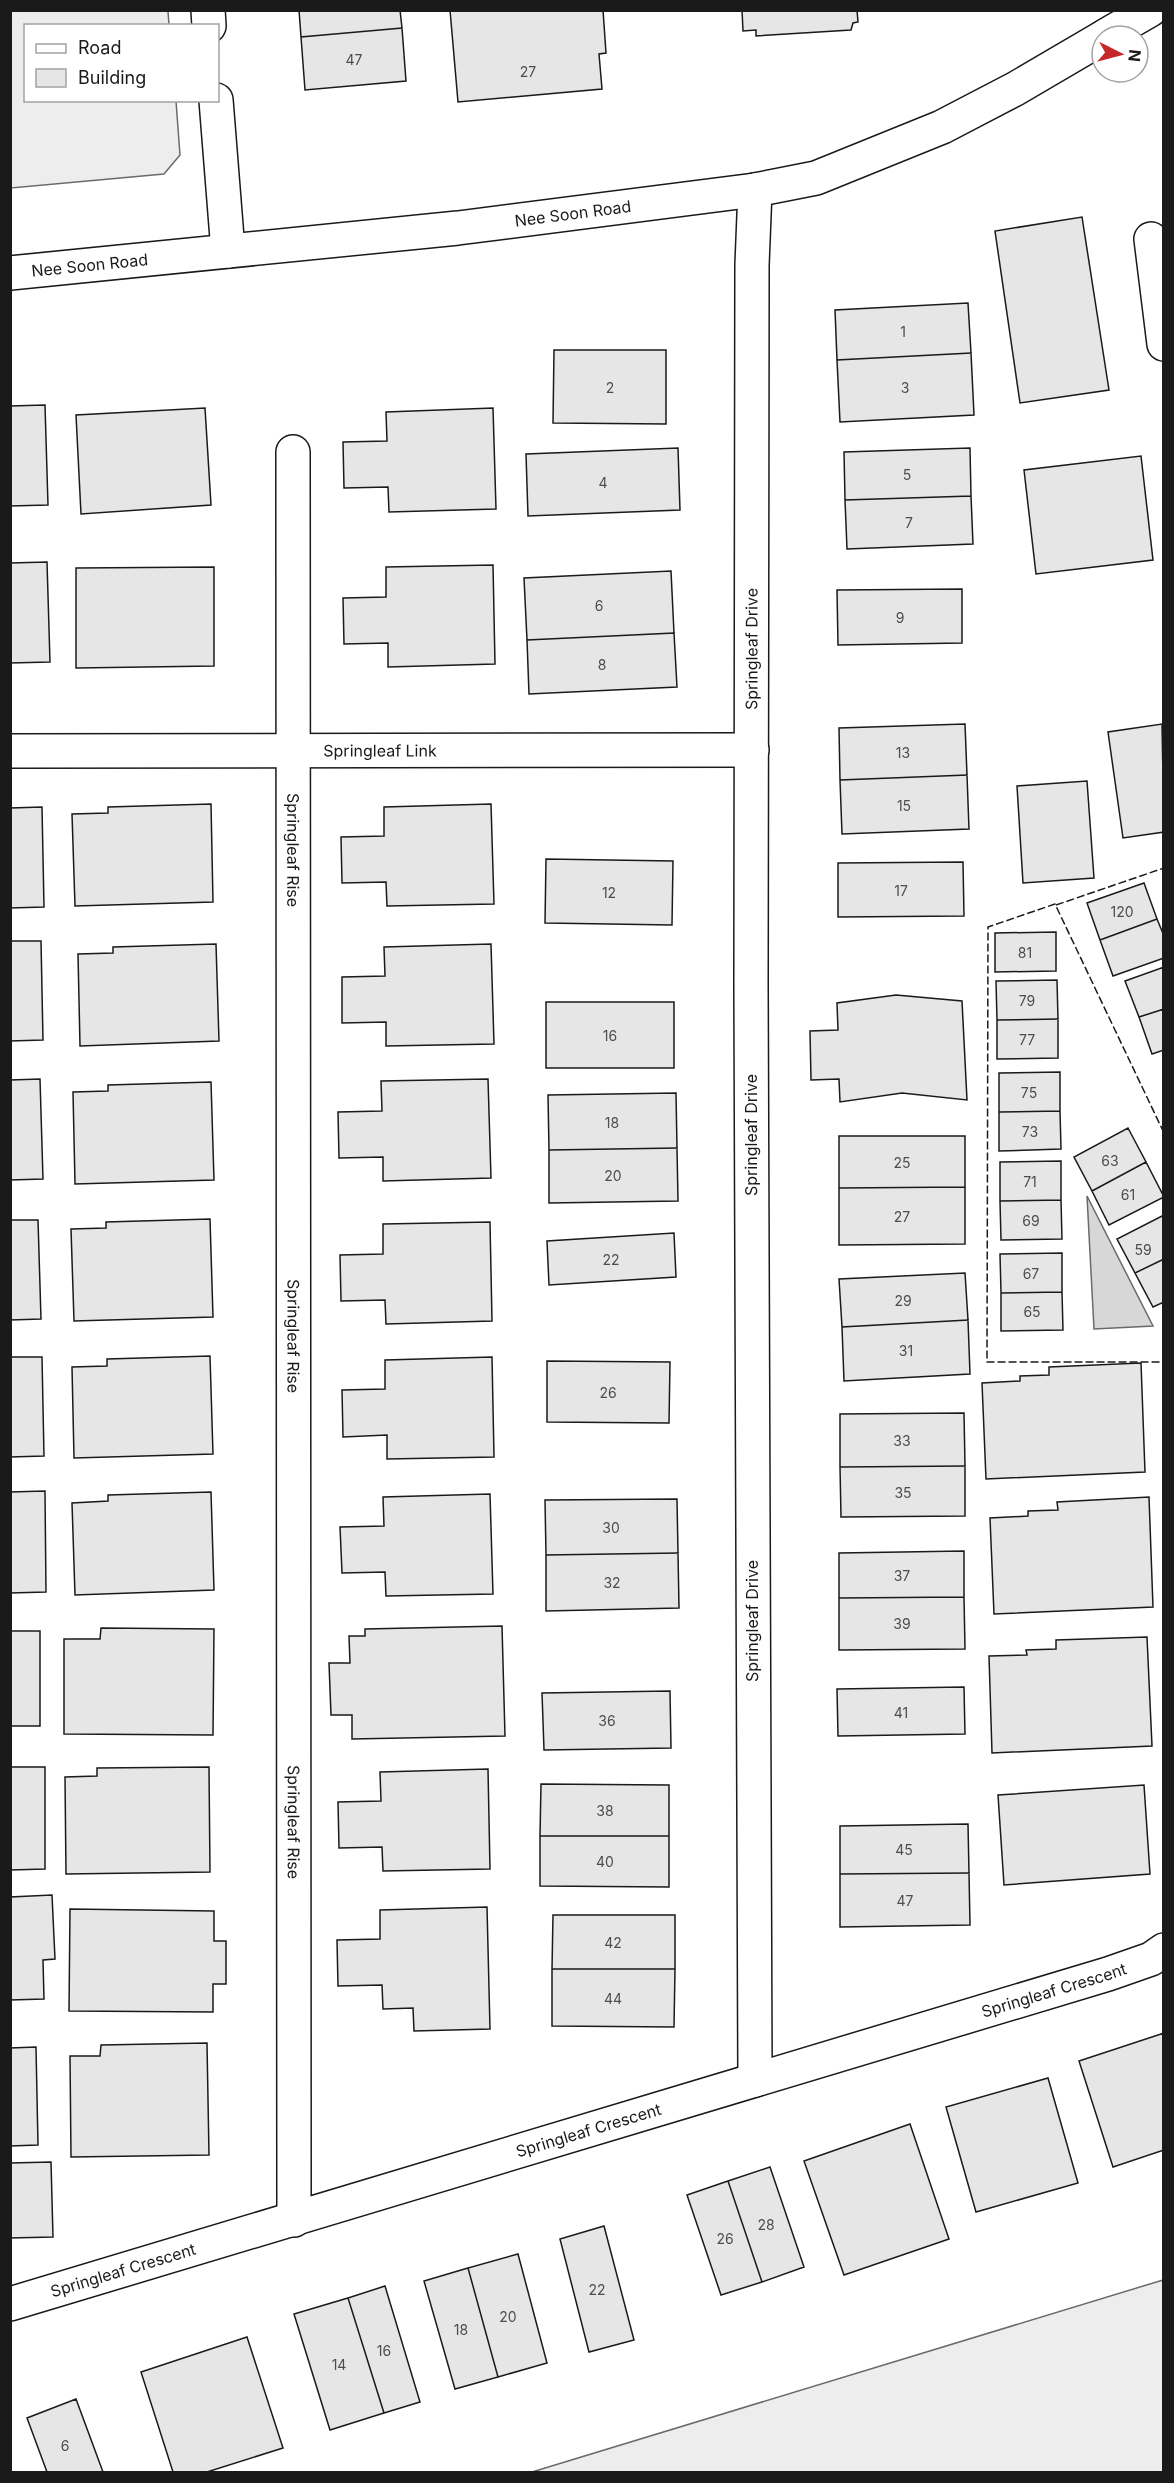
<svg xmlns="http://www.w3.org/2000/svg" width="1174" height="2483" viewBox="0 0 1174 2483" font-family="Inter,sans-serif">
<rect width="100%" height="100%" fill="#fff"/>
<path fill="#ededed" stroke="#6a6a6a" stroke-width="1.5" d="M11,10L168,11L169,25L26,26V100L176,101L180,155L164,174L11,188Z
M1163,2280V2472H532Z"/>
<path fill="#d7d7d7" stroke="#6a6a6a" stroke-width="1.5" d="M1087,1196L1153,1326L1094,1329Z"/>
<path fill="#e6e6e6" stroke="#1a1a1a" stroke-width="1.5" d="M299,10H400L402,28L301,37Z
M450,10H603L606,53L599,54L602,89L458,102Z
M742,10H857L858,22L853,23L851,30L756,36V30L743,31Z
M402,28L406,81L305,90L301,37Z
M1082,217L1109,390L1020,403L995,231Z
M968,303L971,353L837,360L835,310Z
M554,350H666V424L553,423Z
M971,353L974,415L840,422L837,360Z
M45,405L48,505L10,506V406Z
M205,408L211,505L81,514L76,415Z
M493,408L496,509L389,512L388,487L344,488L343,442L387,441L386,412Z
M678,448L680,510L528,516L526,454Z
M970,448L971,496L845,500L844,452Z
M1141,456L1153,560L1036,574L1024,470Z
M971,496L973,544L847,549L845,500Z
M47,562L50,662L10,663V563Z
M493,565L495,664L388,667V643L344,644L343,598L386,597V567Z
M214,567V666L76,668V568Z
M671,571L674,633L527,640L524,578Z
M962,589V643L838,645L837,590Z
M674,633L677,687L529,694L527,640Z
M965,724L967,775L840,780L839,728Z
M1162,724L1164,832L1123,838L1108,732Z
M967,775L969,829L842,834L840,780Z
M1087,781L1094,878L1023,883L1017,786Z
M211,804L213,902L75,906L72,814L108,813V807Z
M491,804L494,904L387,906L386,882L342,883L341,837L384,836V807Z
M42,807L44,907L10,908V808Z
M546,859L673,861L672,925L545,923Z
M963,862L964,916L838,917V863Z
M1144,883L1157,919L1100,940L1087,903Z
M1157,919L1164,936V958L1113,976L1100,940Z
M1056,932V971L995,972V933Z
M10,941H41L43,1040L10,1041Z
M216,944L219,1041L80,1046L78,954L113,953V947Z
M491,944L494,1044L386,1046V1022L342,1023V977L385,976L384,947Z
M1164,967V1009L1139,1017L1125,981Z
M1057,980L1058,1019L997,1020L996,981Z
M896,995L962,1001L967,1100L902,1093L840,1102L839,1079L811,1080L810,1031L838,1030L837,1003Z
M546,1002H674V1068H546Z
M1164,1009V1050L1152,1054L1139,1017Z
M1058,1019V1058L997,1059V1020Z
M1060,1072V1111L999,1112V1073Z
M40,1079L43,1179L10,1180V1080Z
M488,1079L491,1178L383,1181V1157L339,1158L338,1112L382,1111L381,1081Z
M211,1082L214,1180L75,1184L73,1092L108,1091V1085Z
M676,1093L677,1148L549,1150L548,1095Z
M1060,1111L1061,1149L999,1151V1112Z
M1128,1128L1146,1162L1092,1191L1074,1157Z
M839,1136H965V1187L839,1188Z
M677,1148L678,1201L549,1203V1150Z
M1061,1161V1200L1000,1201V1162Z
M1146,1162L1164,1197L1109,1225L1092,1191Z
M965,1187V1244L839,1245V1188Z
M1061,1200L1062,1239L1001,1240L1000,1201Z
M1164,1215V1259L1135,1273L1117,1239Z
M210,1219L213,1317L74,1321L71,1229L106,1228V1222Z
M10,1220H38L41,1319L10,1320Z
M490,1222L492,1321L386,1324L385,1300L341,1301L340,1255L383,1254V1224Z
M674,1233L676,1277L549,1285L547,1241Z
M1062,1253V1292L1001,1293L1000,1254Z
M1164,1259V1302L1153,1307L1135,1273Z
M965,1273L968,1320L842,1327L839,1279Z
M1062,1292L1063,1330L1001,1331V1293Z
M968,1320L970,1374L844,1381L842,1327Z
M210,1356L213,1454L74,1458L72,1367L107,1366V1359Z
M10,1357H42L44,1456L10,1457Z
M492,1357L494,1457L387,1459V1435L343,1437L342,1390L385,1389V1360Z
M547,1361L670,1362L669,1423L547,1422Z
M1141,1363L1145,1472L986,1479L982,1383L1020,1381V1376L1049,1375V1367Z
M964,1413L965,1466L840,1467V1414Z
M965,1466V1516L841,1517L840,1467Z
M45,1491L46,1592L10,1593V1492Z
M211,1492L214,1590L75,1595L72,1503L108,1501V1495Z
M490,1494L493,1594L386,1596L385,1572L342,1573L340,1527L384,1526L383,1497Z
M1149,1497L1153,1607L994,1614L990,1518L1028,1516V1511L1058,1510L1057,1502Z
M677,1499L678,1553L546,1555L545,1500Z
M964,1551V1597L839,1598V1553Z
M678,1553L679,1608L546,1611V1555Z
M964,1597L965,1649L839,1650V1598Z
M502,1626L505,1736L352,1739V1715H331L329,1663H350L349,1636H365V1629Z
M101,1628L214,1629L213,1735L64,1734V1639H100Z
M10,1631H40V1726H10Z
M1147,1637L1152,1746L992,1753L989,1656L1027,1655L1026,1650L1056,1649V1640Z
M964,1687L965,1734L838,1736L837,1689Z
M670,1691L671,1748L544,1750L542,1693Z
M10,1767H45V1869L10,1870Z
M209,1767L210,1872L66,1874L65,1777L97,1776V1768Z
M488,1769L490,1869L383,1871L382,1847L339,1848L338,1802L381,1801L380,1772Z
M541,1784L669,1785V1836H540Z
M1144,1785L1150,1874L1004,1885L998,1795Z
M968,1824L969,1873L840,1874V1826Z
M540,1836H669V1887L540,1886Z
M969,1873L970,1925L840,1927V1874Z
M52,1895L55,1959L43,1960L44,1999L10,2000V1897Z
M487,1907L490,2029L414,2031L413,2008L383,2009L382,1985L338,1986L337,1940L380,1939V1910Z
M70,1909L214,1911V1941H226V1984H213V2012L69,2011Z
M553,1915H675V1969H552Z
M552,1969H675L674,2027L552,2026Z
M1164,2033V2150L1113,2167L1079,2061Z
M207,2043L209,2155L71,2157L70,2056H100L101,2045Z
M36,2047L38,2145L10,2146V2048Z
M1048,2078L1078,2183L976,2212L946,2107Z
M910,2124L949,2239L844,2275L804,2161Z
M51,2162L53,2237L10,2238V2163Z
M770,2167L804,2267L762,2282L728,2181Z
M728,2181L762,2282L721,2295L687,2195Z
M604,2226L634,2340L589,2352L560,2239Z
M518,2254L547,2363L498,2377L468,2268Z
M468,2268L498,2377L455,2389L424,2281Z
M385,2286L420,2402L384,2413L348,2298Z
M348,2298L384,2413L330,2430L294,2314Z
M247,2337L283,2448L207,2472H173L141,2372Z
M76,2399L103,2472H47L27,2418Z"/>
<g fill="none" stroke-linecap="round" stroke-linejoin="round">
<defs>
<g id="minor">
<path d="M208,10L209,26"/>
<path d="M1105,36L1150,10"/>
<path d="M216,100L228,251"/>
<path d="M1151,239L1164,344"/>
<path id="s1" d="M10,273L458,228L755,190L816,178L942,127L1015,89L1102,38"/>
<path id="s2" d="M293,452L294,2220"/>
<path id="s3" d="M10,751L752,750"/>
<path id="s4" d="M755,2080L751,984L752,265L755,190"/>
<path id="s5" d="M10,2304L1108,1974L1151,1959L1164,1950"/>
</g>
</defs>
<use href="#minor" stroke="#1a1a1a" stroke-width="36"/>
<use href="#minor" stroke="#fff" stroke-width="33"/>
<path stroke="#1a1a1a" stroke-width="1.5" stroke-dasharray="8 3" stroke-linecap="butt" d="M1056,905L1164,868
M1164,1133L1055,904L988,927L987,1362H1164"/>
</g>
<g text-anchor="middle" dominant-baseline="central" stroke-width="4.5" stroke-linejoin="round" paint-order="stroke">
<g font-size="14" fill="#4d4d4d">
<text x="354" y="59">47</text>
<text x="528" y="71">27</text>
<text x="903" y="331">1</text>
<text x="610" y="387">2</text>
<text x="905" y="387">3</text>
<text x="907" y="474">5</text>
<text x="603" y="482">4</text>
<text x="909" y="522">7</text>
<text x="599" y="605">6</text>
<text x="900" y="617">9</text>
<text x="602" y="664">8</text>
<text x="903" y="752">13</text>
<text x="904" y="805">15</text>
<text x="901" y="890">17</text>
<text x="609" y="892">12</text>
<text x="1122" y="911">120</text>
<text x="1025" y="952">81</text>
<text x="1027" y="1000">79</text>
<text x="610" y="1035">16</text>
<text x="1027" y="1039">77</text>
<text x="1029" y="1092">75</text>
<text x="612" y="1122">18</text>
<text x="1030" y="1131">73</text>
<text x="1110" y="1160">63</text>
<text x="902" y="1162">25</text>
<text x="613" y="1175">20</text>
<text x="1030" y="1181">71</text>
<text x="1128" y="1194">61</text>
<text x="902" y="1216">27</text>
<text x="1031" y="1220">69</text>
<text x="1143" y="1249">59</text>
<text x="611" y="1259">22</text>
<text x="1031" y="1273">67</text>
<text x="903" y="1300">29</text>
<text x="1032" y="1311">65</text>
<text x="906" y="1350">31</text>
<text x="608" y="1392">26</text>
<text x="902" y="1440">33</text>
<text x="903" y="1492">35</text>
<text x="611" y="1527">30</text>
<text x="902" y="1575">37</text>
<text x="612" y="1582">32</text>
<text x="902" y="1623">39</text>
<text x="901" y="1712">41</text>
<text x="607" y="1720">36</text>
<text x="605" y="1810">38</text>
<text x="904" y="1849">45</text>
<text x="605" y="1861">40</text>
<text x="905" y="1900">47</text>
<text x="613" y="1942">42</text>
<text x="613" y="1998">44</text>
<text x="766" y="2224">28</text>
<text x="725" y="2238">26</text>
<text x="597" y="2289">22</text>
<text x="508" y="2316">20</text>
<text x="461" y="2329">18</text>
<text x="384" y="2350">16</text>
<text x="339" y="2364">14</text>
<text x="65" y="2445">6</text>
</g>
<g font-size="16" fill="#1a1a1a" stroke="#fff">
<text stroke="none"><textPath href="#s1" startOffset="566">Nee Soon Road</textPath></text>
<text stroke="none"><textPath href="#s1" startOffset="80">Nee Soon Road</textPath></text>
<text stroke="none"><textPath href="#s4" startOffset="1431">Springleaf Drive</textPath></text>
<text stroke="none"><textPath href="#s3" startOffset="370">Springleaf Link</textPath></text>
<text stroke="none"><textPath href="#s2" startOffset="398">Springleaf Rise</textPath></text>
<text transform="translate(751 1135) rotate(-90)">Springleaf Drive</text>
<text stroke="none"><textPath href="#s2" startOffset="884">Springleaf Rise</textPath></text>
<text transform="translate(752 1621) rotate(-90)">Springleaf Drive</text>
<text stroke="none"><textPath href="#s2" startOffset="1370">Springleaf Rise</textPath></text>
<text stroke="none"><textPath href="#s5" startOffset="1090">Springleaf Crescent</textPath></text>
<text stroke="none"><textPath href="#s5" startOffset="604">Springleaf Crescent</textPath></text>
<text stroke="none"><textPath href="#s5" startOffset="118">Springleaf Crescent</textPath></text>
</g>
</g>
<rect width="1174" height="2483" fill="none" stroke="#1a1a1a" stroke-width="24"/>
<rect x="24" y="24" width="195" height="78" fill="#ffffff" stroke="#a3a3a3" stroke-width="1.5"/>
<rect x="36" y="44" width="30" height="9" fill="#ffffff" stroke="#a3a3a3" stroke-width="1.5"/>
<text x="78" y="54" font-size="18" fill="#1a1a1a">Road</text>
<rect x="36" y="69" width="30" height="18" fill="#e6e6e6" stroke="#a3a3a3" stroke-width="1.5"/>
<text x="78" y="84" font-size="18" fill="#1a1a1a">Building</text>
<g transform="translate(1120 54) rotate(96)"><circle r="28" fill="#ffffff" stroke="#a3a3a3" stroke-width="1.5"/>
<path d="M0-4.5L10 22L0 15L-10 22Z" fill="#c62828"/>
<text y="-9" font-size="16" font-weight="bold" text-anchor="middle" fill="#1a1a1a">N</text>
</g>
</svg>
